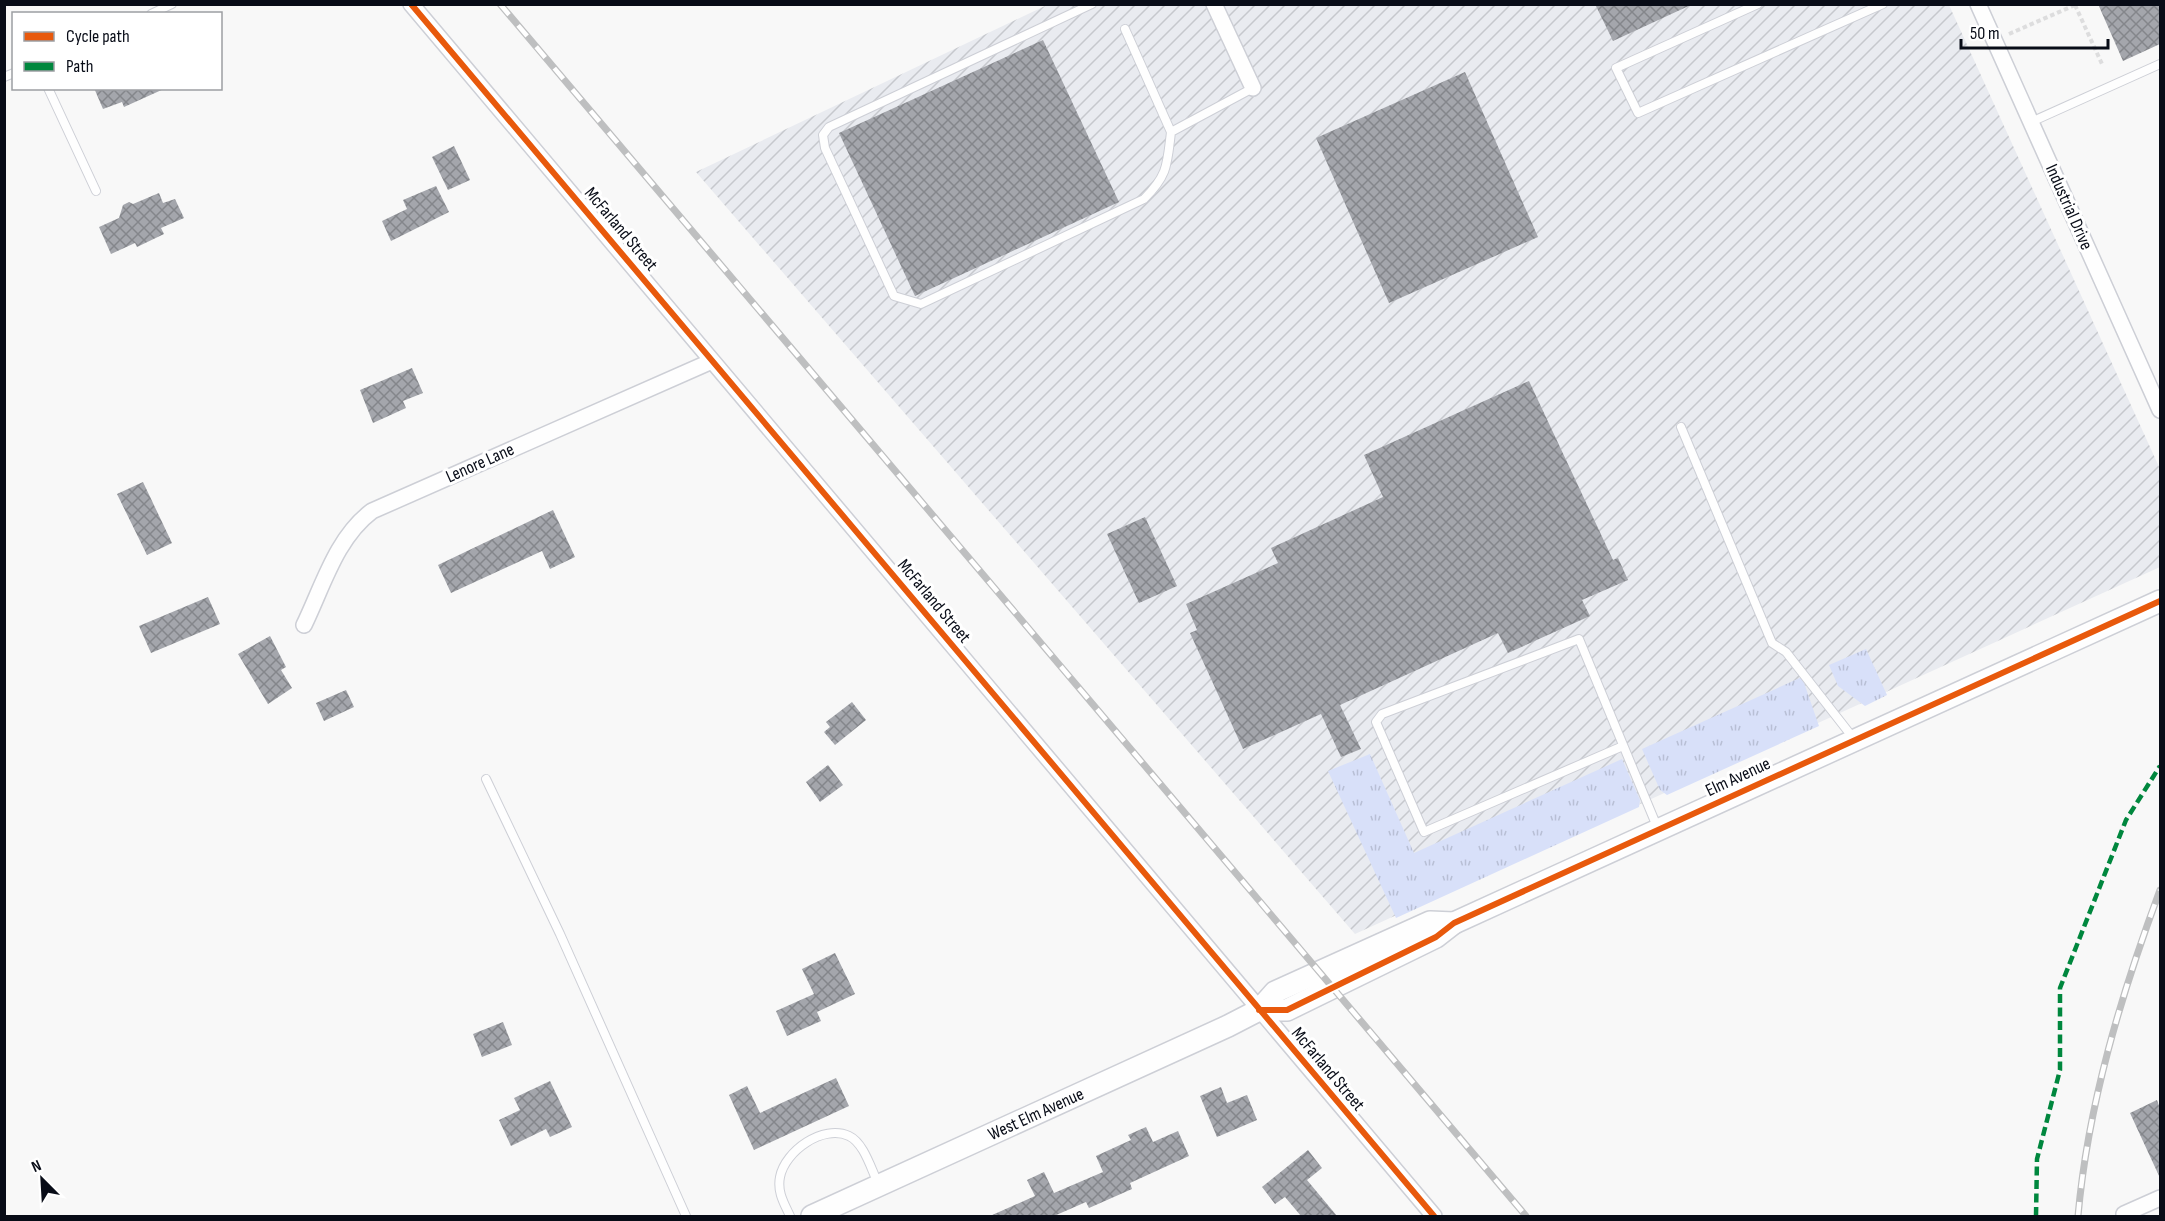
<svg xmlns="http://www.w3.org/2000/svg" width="2165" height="1221" viewBox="0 0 2165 1221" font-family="'Sofia Sans Condensed',sans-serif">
<defs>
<pattern id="industrial-furrows" width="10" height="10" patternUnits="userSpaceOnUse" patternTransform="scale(1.5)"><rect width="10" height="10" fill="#e9ebf0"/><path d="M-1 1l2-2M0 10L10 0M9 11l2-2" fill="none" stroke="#c6c8cd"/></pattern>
<pattern id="grass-tufts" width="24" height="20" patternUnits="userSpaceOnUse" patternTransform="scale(1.5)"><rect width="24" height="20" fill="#d8e0f9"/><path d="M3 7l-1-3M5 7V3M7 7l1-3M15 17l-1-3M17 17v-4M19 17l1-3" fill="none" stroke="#b8bfd5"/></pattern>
<pattern id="building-cross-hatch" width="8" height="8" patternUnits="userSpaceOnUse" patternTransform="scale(1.5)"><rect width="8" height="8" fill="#a4a6ac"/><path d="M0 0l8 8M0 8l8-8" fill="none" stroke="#84868b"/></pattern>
</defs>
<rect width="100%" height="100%" fill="#f8f8f8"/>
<path fill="url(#industrial-furrows)" d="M1047,5H1949L2160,469V567L1355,934L696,172Z"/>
<path fill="url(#grass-tufts)" d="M1866,649L1887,695L1865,706L1838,686L1829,665Z
M1802,677L1819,726L1667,795L1660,790L1642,749Z
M1370,754L1414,853L1622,759L1640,800L1639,807L1396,918L1328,771Z"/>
<path fill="url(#building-cross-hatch)" d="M1595,4H1693L1613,41Z
M2098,4H2160V44L2123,61Z
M1043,40L1119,202L915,296L839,133Z
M1465,72L1538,237L1389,303L1316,138Z
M94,88H166L124,107L122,102L103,109Z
M454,146L470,180L448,190L432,157Z
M436,186L449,212L391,241L382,221L407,209L403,200Z
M159,193L163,203L175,199L184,218L161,228L164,234L137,247L135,243L111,254L99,227L119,218L123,205L129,202L133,204Z
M412,368L423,393L403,401L406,408L373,423L360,390Z
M1529,381L1613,560L1618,558L1628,580L1582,600L1590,616L1508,653L1498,633L1340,705L1361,749L1341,757L1321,714L1243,749L1190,633L1197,630L1186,604L1278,563L1271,548L1383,497L1364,455Z
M143,482L172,543L147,555L117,494Z
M553,510L575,557L550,569L542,551L451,593L438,565Z
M1145,517L1177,586L1139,603L1107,534Z
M208,597L220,624L151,653L139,626Z
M270,636L286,667L281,670L292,688L268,704L238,654Z
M346,690L354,707L324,721L316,703Z
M852,702L866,720L835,745L824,732L830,727L826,722Z
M828,765L843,785L820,802L806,782Z
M835,953L855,994L817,1012L821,1021L787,1036L776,1011L814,994L802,969Z
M503,1022L512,1045L482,1057L473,1034Z
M836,1078L849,1106L754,1150L729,1095L747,1086L760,1113Z
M550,1081L572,1127L550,1137L546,1129L511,1146L499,1120L520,1110L514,1098Z
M1221,1087L1227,1103L1247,1095L1257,1120L1217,1137L1200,1096Z
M2157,1100L2160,1109V1178L2130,1113Z
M1146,1127L1153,1142L1178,1131L1189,1156L1130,1183L1132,1189L1089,1208L1086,1202L1054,1216H990L1035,1196L1027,1180L1044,1172L1054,1193L1103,1172L1096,1156L1131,1140L1128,1135Z
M1308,1150L1322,1168L1307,1180L1337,1216H1301L1285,1197L1275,1204L1262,1187Z"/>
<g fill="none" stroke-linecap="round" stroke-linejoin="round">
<defs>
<path id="lane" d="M1092,4L829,127L823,135L825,148L894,296L921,304L1144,199C1168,175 1167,165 1171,132L1253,88
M1758,4L1616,68L1638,113L1883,4
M151,14L172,4
M1125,29L1171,132
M4,77L14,73
M48,88L96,191
M2031,122L2160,64
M1681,427L1772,643L1786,652L1854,739
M1623,746L1424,832L1376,722L1382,714L1579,639L1658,829
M486,779L560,934L686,1216
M790,1216C784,1203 777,1192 780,1177C785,1151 823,1124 849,1136C864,1143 871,1169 878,1183"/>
<path id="street" d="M411,4L1434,1216
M1214,4L1253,88
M1978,4L2160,410
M304,625C323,586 336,538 372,511L712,361
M2124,1214L2160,1198"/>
<g id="secondary">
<path d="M1259,1010H1287L1436,937L1454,923L2160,601"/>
<path id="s1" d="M812,1216L1228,1026L1259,1010L1275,992L1430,922L1454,923"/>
</g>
</defs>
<use href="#lane" stroke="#cdcfd6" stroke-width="10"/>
<use href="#street" stroke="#cdcfd6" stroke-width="18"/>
<use href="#secondary" stroke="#cdcfd6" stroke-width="24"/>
<path stroke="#ddddde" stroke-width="4" stroke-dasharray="4.5 3" stroke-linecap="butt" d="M2075,5L2102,64
M2009,34L2075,5"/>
<use href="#lane" stroke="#fefefe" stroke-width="8"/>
<use href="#street" stroke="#fefefe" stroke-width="15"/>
<use href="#secondary" stroke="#fefefe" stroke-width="21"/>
<defs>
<path id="rail" d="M500,4L1526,1216
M2078,1216C2088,1104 2121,995 2160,890"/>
</defs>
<use href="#rail" stroke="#bebfc0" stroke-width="7"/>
<use href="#rail" stroke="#fff" stroke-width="4.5" stroke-dasharray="14" stroke-linecap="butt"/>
<path stroke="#00873e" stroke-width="4.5" stroke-dasharray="9 4.5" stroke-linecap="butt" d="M2036,1216L2037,1159L2060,1070V988L2126,820L2160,766"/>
<defs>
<path id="cycleway" d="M411,4L1434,1216
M1259,1010H1287L1436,937L1454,923L2160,601"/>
</defs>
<use href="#cycleway" stroke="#fff" stroke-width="10"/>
<use href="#cycleway" stroke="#e8590c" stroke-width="6"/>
</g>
<g text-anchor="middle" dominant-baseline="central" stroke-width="6" stroke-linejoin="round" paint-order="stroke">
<g font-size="18" fill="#080c17" stroke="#fff">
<text transform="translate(2069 207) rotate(66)">Industrial Drive</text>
<text transform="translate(621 229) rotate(50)">McFarland Street</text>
<text transform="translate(480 463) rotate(-24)">Lenore Lane</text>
<text transform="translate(934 601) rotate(50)">McFarland Street</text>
<text transform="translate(1738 777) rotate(-25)">Elm Avenue</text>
<text transform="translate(1328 1069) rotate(50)">McFarland Street</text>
<text stroke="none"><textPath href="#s1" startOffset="246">West Elm Avenue</textPath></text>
</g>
</g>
<rect width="2165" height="1221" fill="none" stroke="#080c17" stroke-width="12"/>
<rect x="12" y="12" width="210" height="78" fill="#ffffff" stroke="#9c9ea2" stroke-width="1.5"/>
<rect x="24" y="32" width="30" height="9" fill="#e8590c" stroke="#9c9ea2" stroke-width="1.5"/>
<text x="66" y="42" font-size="18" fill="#080c17">Cycle path</text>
<rect x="24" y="62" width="30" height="9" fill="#00873e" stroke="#9c9ea2" stroke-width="1.5"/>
<text x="66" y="72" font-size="18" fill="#080c17">Path</text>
<g transform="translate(42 1179) rotate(336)" stroke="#ffffff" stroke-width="4.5" paint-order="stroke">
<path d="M0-4.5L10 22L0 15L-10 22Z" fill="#080c17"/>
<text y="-9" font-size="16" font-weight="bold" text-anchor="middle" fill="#080c17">N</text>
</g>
<path d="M1961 39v9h147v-9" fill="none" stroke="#080c17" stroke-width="3"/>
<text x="1970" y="39" font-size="18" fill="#080c17" stroke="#ffffff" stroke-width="4.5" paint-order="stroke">50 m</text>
</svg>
